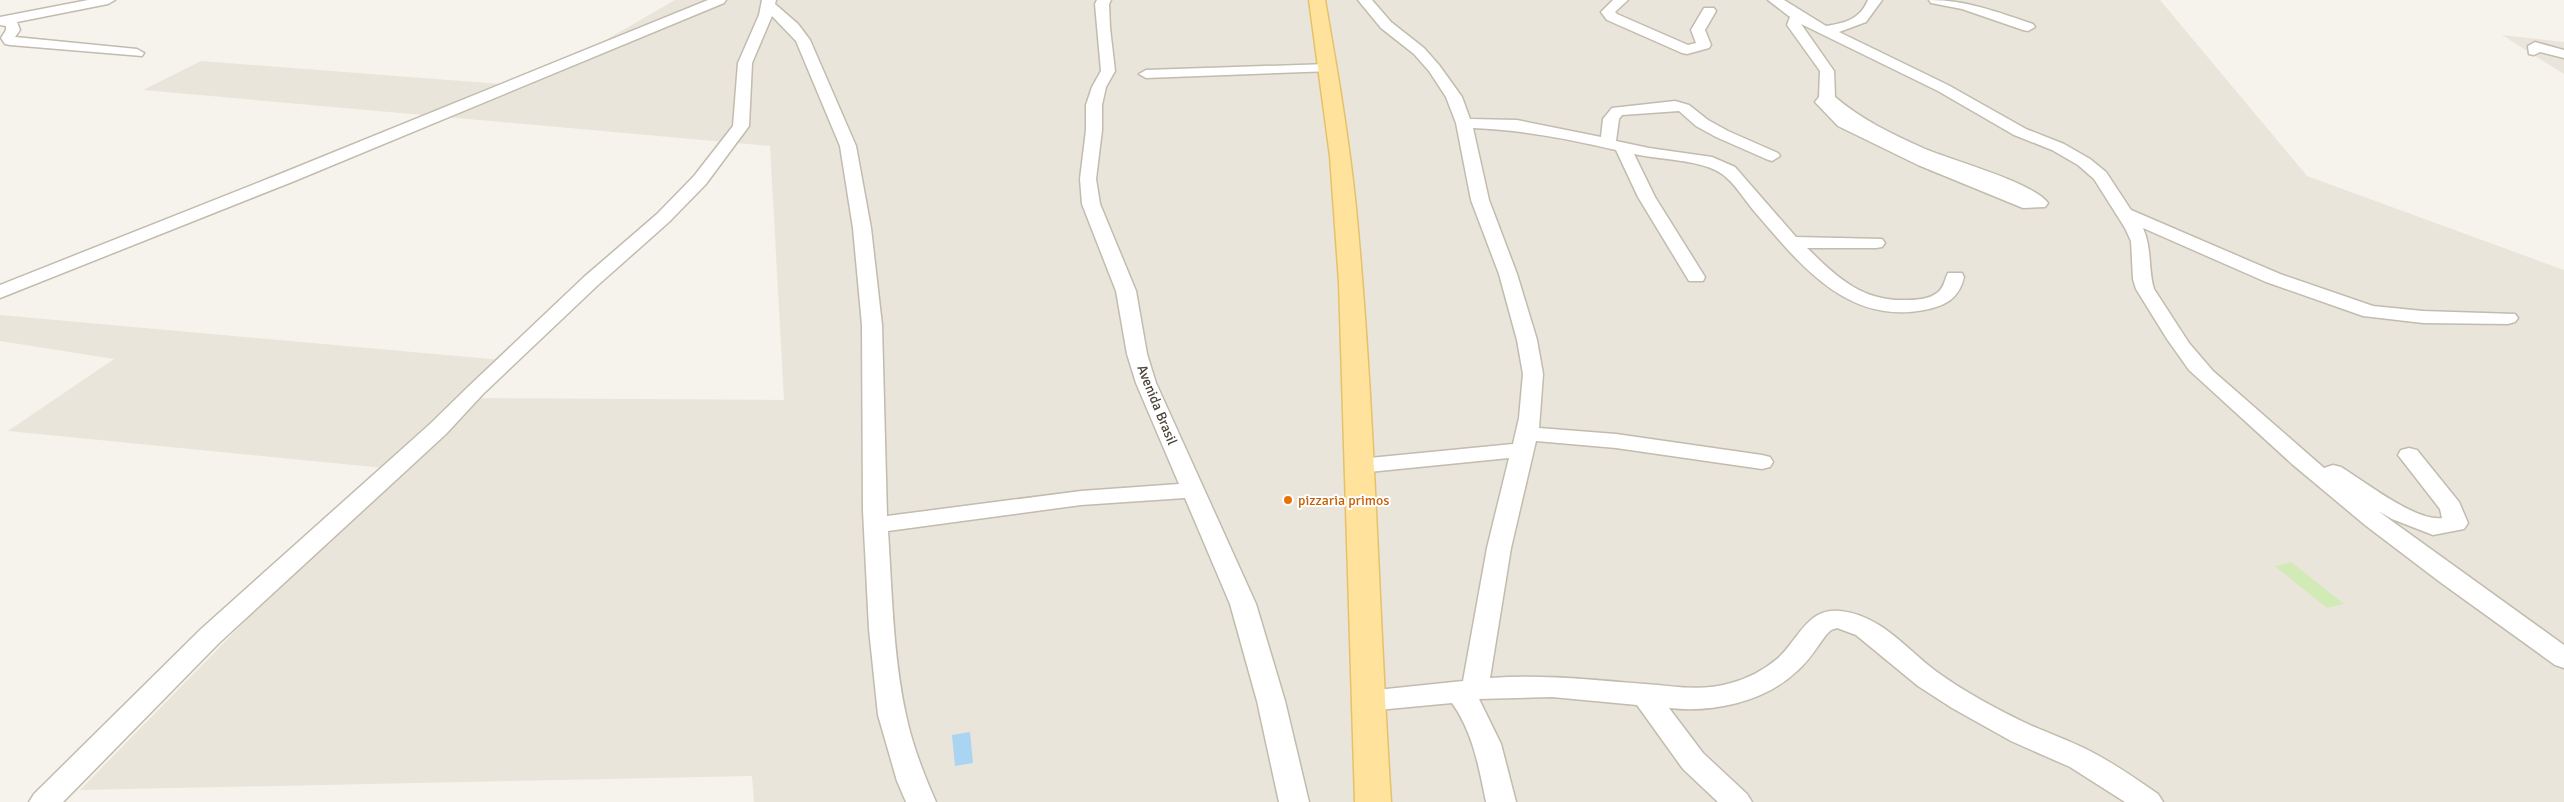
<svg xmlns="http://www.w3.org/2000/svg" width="2564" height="802" viewBox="0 0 2564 802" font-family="Signika,sans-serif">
<rect width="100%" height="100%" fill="#f6f3ec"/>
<path fill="#eae5da" d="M675,0H2160L2307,176L2564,270V802H754L752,776L80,790L394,469L8,431L114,359L0,341V315L512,361L479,398L784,400L770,146L143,90L201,61L526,86Z
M2502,35L2564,42V74Z"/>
<path fill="#d2eab5" d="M2291,562L2344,604L2327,608L2275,566Z"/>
<path fill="#a9d4f2" d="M970,732L973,763L955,766L952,735Z"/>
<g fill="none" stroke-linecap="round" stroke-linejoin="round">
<defs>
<path id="minor" d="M88,0H115L108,4L17,22L20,30L15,37L137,49L144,53L142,56L10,45L5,44L1,38L6,30V26L0,25V17Z
M708,0H726L724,3L292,182L0,298V285L280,174Z
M762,0H776L775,4L798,24L810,40L856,146L871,228L882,325L887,516L1081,491L1179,484L1136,383L1127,354L1116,291L1082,204L1080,179L1086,130V105L1092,87L1101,71L1095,4L1097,0H1111L1109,4L1110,28L1115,71L1106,87L1102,105V130L1096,179L1100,204L1136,291L1147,354L1156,383L1256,604L1285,701L1309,802H1279L1257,701L1230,604L1185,498L1081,505L888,531C892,591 893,656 906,715C912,744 924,775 936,802H906L897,781L878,715L869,629L863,511L862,325L853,228L840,146L796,41L772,16L752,63L749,126L706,184L669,222L598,285L483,394L446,434L219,643L63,802H29L34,794L201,629L430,424L469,386L584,277L657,214L694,176L733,126L738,63L759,15Z
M1358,0H1372L1391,22L1424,48L1439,65L1462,97L1470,119L1517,120L1601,137L1603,119L1612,108L1675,101L1689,105L1708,120L1728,131L1778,153L1780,156L1772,161L1766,159L1716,137L1696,126L1679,111L1622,115L1619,119L1616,141L1649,148L1712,157L1735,167L1796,237L1882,239L1885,243L1882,247L1876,248H1807C1838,278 1862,302 1908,300C1918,300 1929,299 1937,293C1945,287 1944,280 1948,273H1962L1964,277C1959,299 1945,306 1924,310C1846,325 1799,263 1754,211C1744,199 1734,182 1722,174C1700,159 1660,160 1634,154L1655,197L1705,277L1703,281H1689L1638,197L1616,150C1567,139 1523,130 1473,128L1489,200L1517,274L1537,340L1543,374L1539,428L1616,434L1762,455L1770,457L1773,462L1770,467L1762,469L1616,448L1536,441L1511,548L1490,678C1542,674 1594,680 1645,684C1674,686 1701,692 1731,683C1747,679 1764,670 1777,659C1798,641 1807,607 1840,611C1881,615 1906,649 1937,672C1966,693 2000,711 2032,726C2051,734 2070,741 2088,750C2112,762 2135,778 2158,794L2163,802H2125L2070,767L2011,741L1952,708L1918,686L1856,635L1837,628L1831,630L1826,635C1817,647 1809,661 1797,671C1765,702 1712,713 1669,708L1703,753L1747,794L1752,802H1718L1683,769L1637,705L1552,697L1479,699L1501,744L1516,802H1486C1479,768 1473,732 1452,703L1367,711L1357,708L1353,701L1357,694L1367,691L1463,681L1487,548L1509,458L1359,473L1351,471L1348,466L1351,461L1359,459L1513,444L1519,418L1523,374L1517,340L1499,274L1471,200L1456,123L1446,97L1429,71L1414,54L1381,28Z
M1613,0H1628L1615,12L1617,14L1688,45L1696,43L1691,30L1704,8H1714L1716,11L1705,30L1711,45L1709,48L1687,54L1682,53L1607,20L1601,12Z
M1768,0H1784L1826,26C1846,23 1860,19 1868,0H1882L1866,22L1839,32L1948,85L2026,129L2064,144L2090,159L2106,172L2131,210L2280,274L2373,306L2423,311L2515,314L2518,318L2515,322L2508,324L2423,323L2363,316L2266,282L2143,228C2152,248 2148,269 2154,289L2189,343L2213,371L2324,468L2333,465L2341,467C2364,481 2416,522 2442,518L2440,509L2398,455L2401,450L2409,448L2417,450L2459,502L2468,523L2464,529L2433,535L2392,519L2378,511L2564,645V668L2555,665L2440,582L2365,525L2292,464L2189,370L2167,339L2136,289L2133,279L2131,241L2125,228L2094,179L2078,165L2052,150L2014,135L1938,91L1801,24L1834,71L1835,97C1862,120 1890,133 1923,148C1950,160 2033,182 2048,203L2045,207L2023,208L1918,165L1838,126L1815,102L1819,97L1820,71L1787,25L1790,17Z
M1929,0C1967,0 1997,12 2033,24L2035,27L2028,31L2023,30L1962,9L1931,3Z
M2535,42L2564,50V58L2540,52L2534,55L2529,54L2528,46Z
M1328,64L1333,65L1335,68L1333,71L1146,78L1139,74L1146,70Z"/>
<path id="major" d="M1309,0H1325C1337,69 1349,138 1356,208C1375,406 1378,604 1391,802H1355L1339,282L1330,156Z"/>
</defs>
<use href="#minor" stroke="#c2bbae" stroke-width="3"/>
<use href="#major" stroke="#e6c16a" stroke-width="3"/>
<use href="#minor" fill="#fff" fill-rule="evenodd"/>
<use href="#major" fill="#ffe39c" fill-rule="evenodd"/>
</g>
<circle fill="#e8710a" stroke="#fff" stroke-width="2" cx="1288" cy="500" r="5"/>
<g text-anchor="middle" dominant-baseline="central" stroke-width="4" stroke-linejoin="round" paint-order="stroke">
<g font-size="14" fill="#4b4439" stroke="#fff">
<text transform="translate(1157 405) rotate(68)">Avenida Brasil</text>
</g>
<g font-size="14" fill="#c56008" stroke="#fff" text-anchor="start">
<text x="1298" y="500">pizzaria primos</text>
</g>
</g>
</svg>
